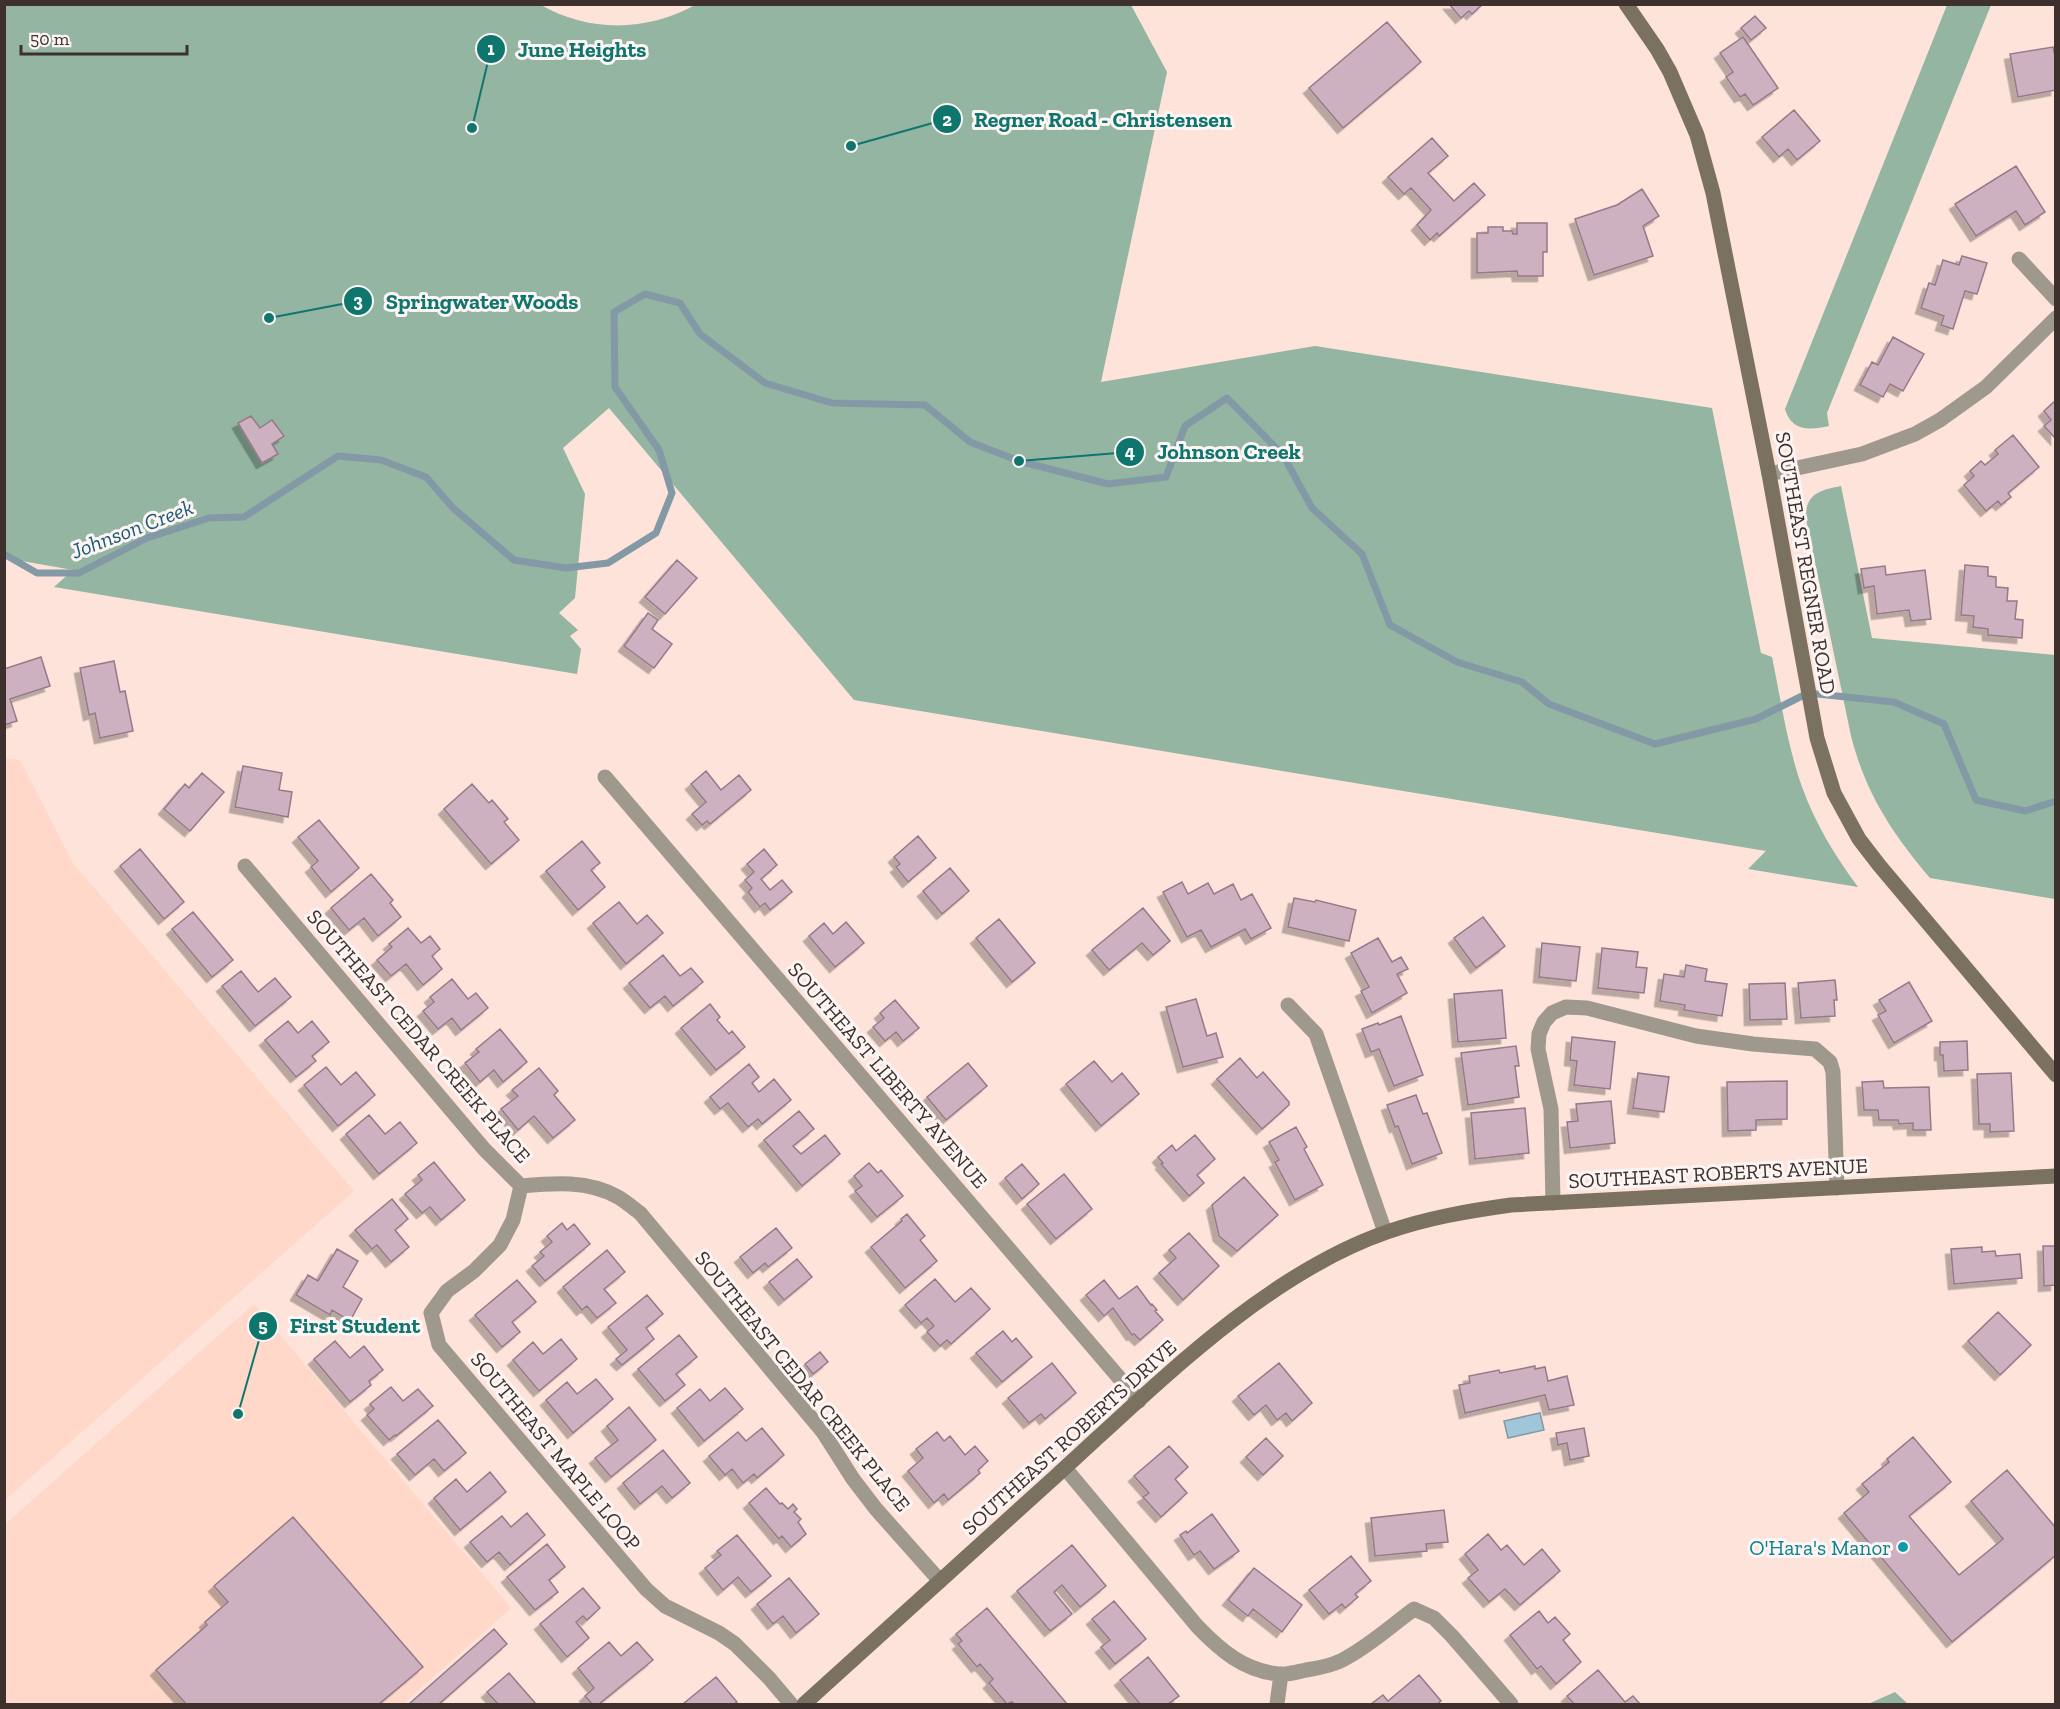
<svg xmlns="http://www.w3.org/2000/svg" width="2060" height="1709" viewBox="0 0 2060 1709" font-family="'Zilla Slab',serif">
<defs>
<filter id="shadow"><feDropShadow dx="-5.5" dy="5.5" stdDeviation="0" flood-color="#0004"/></filter>
</defs>
<rect width="100%" height="100%" fill="#fde3da"/>
<path fill="#ffd8ca" d="M4,758L20,760L73,863L354,1191L5,1500Z
M254,1304L511,1608L403,1704H5L4,1525Z"/>
<path fill="#93b5a2" d="M539,4C589,33 647,32 697,4L1131,5L1167,72L1101,382L1315,346L1712,408L1761,653L1772,657C1781,700 1787,745 1802,787C1815,823 1835,856 1858,887L1748,869L1766,851L854,700L609,408L563,448L585,494L575,598L559,613L578,630L570,636L581,649L577,674L54,587L73,570L5,558L4,5Z
M1947,5H1991L1827,413L1829,426C1810,430 1792,432 1785,409Z
M1841,486L1872,638L2055,655V899L1930,878C1892,833 1866,794 1851,736L1806,519C1805,493 1821,490 1841,486Z
M1895,1692L1908,1704H1868Z"/>
<path fill="#a1c5d9" stroke="#8399a5" stroke-width="1.5" d="M1540,1413L1544,1430L1508,1438L1504,1421Z"/>
<g fill="none" stroke-linecap="round" stroke-linejoin="round">
<path stroke="#8399a5" stroke-width="7" d="M4,554L37,573H79L147,538L209,518L244,517L338,456L381,460L426,477L453,508L514,560L566,568L608,563L656,533L672,493L659,450L615,387L614,312L645,294L680,303L700,334L765,383L832,403L925,405L970,442L1019,461L1108,484L1166,477L1185,426L1227,398L1283,455L1312,508L1362,554L1390,625L1457,662L1522,682L1549,704L1655,744L1756,719L1808,693L1894,702L1944,724L1976,800L2025,811L2056,801"/>
</g>
<path fill="#ceb1c0" stroke="#957a88" stroke-width="1.5" filter="url(#shadow)" d="M1449,4H1483L1472,14L1469,11L1461,18Z
M1755,16L1766,28L1751,40L1741,28Z
M1387,22L1421,62L1343,128L1309,88Z
M1743,37L1778,88L1753,105L1745,94L1740,97L1726,77L1733,72L1720,53Z
M2053,47L2056,60V90L2018,97L2010,54Z
M1794,110L1820,141L1797,160L1788,149L1779,157L1762,137Z
M1432,138L1448,156L1428,173L1454,201L1474,183L1485,195L1439,236L1437,233L1430,240L1417,225L1431,210L1411,188L1404,194L1388,177Z
M2016,166L2045,212L2025,225L2016,211L1976,236L1955,204Z
M1642,189L1659,216L1643,226L1653,256L1594,275L1575,219L1617,205Z
M1517,223H1547V252H1543V276H1518L1517,271L1477,273V233H1488V227H1503V231H1512L1513,234H1517Z
M1962,256L1987,263L1977,294L1965,291L1953,329L1941,325L1944,316L1921,308L1929,283L1935,285L1943,260L1959,265Z
M1893,337L1924,354L1903,391L1890,384L1883,397L1860,385L1872,362L1878,365Z
M2056,400V439L2044,426L2051,420L2044,411Z
M251,416L260,428L272,420L284,436L272,444L278,454L262,463L238,423Z
M2013,435L2039,467L2008,493L2011,497L2001,505L1998,501L1986,511L1964,485L1974,476L1970,471L1981,461L1985,465L1998,454L1995,450Z
M677,560L697,578L665,614L645,597Z
M1965,565L1988,567V576L1996,577V587L2008,588L2007,601H2017L2015,619L2023,620L2022,638L1988,635V629L1973,627L1974,616L1961,615Z
M1885,566L1886,575L1925,570L1931,619L1911,621L1909,610L1877,614L1874,586L1864,588L1861,569Z
M648,613L658,620L652,629L672,644L654,668L624,646Z
M41,657L50,686L10,699L17,721L4,725V669Z
M114,661L120,692L125,691L133,731L100,738L95,713L89,715L80,668Z
M243,766L282,773L279,790L292,792L288,817L235,807Z
M706,771L721,790L739,775L751,790L710,824L707,821L702,825L692,814L706,802L691,784Z
M202,773L224,792L190,831L164,809L185,784L189,788Z
M472,784L489,803L492,800L508,819L504,822L519,840L491,864L444,809Z
M319,820L359,868L331,892L311,867L318,861L298,837Z
M918,836L936,858L908,882L896,867L900,864L894,857Z
M582,841L600,863L591,870L605,887L578,910L546,871Z
M140,849L184,902L164,919L120,866Z
M764,849L777,865L761,879L770,890L782,880L792,892L770,910L765,903L760,907L748,892L752,888L745,880L754,872L747,864Z
M950,868L969,891L942,914L923,891Z
M371,874L393,900L390,903L401,917L378,936L364,918L349,930L331,908Z
M1182,882L1188,894L1208,883L1214,894L1233,884L1241,900L1252,894L1271,928L1251,939L1245,929L1211,947L1201,930L1187,937L1163,892Z
M1294,898L1315,902L1316,900L1356,910L1349,941L1288,927Z
M619,902L637,924L647,915L663,933L626,964L593,923Z
M1143,908L1170,941L1153,955L1142,943L1109,970L1092,950Z
M193,912L233,960L212,977L172,929Z
M1483,917L1505,946L1476,968L1454,938Z
M999,919L1035,963L1012,982L976,938Z
M846,922L864,943L835,967L809,936L824,923L833,934Z
M408,928L421,943L430,936L440,949L432,956L442,969L423,985L406,964L391,976L377,960L392,947L389,944Z
M1378,938L1392,962L1401,957L1408,969L1397,974L1407,993L1372,1013L1361,991L1369,987L1351,953Z
M1542,943L1580,947L1576,981L1539,977Z
M1602,948L1638,952L1636,967L1647,968L1644,993L1598,988Z
M663,955L680,976L691,968L703,982L673,1006L665,996L650,1008L629,983Z
M1686,965L1707,969L1705,981L1727,984L1722,1016L1684,1010L1685,1005L1660,1001L1664,974L1684,977Z
M241,971L258,992L275,978L291,997L255,1026L222,986Z
M452,979L468,999L476,993L488,1008L461,1030L452,1018L438,1029L423,1011L434,1002L430,997Z
M1835,980L1837,1000H1834L1835,1016L1801,1018L1798,983Z
M1909,982L1932,1021L1894,1043L1878,1015L1886,1011L1879,1000Z
M1785,983L1787,1019L1750,1020L1749,984Z
M1502,990L1506,1038L1458,1042L1454,994Z
M1196,999L1207,1036L1216,1033L1223,1057L1183,1067L1166,1007Z
M895,1000L919,1028L903,1041L896,1032L885,1041L873,1027L884,1018L880,1013Z
M710,1004L720,1017L717,1020L729,1034L732,1031L745,1047L716,1070L681,1028Z
M1401,1016L1423,1075L1394,1086L1379,1049L1371,1052L1362,1029L1378,1023L1379,1025Z
M288,1021L298,1033L312,1021L329,1042L312,1056L316,1061L296,1077L265,1040Z
M500,1029L527,1062L503,1082L494,1070L480,1082L465,1063L479,1052L476,1049Z
M1572,1037L1615,1042L1610,1089L1574,1085L1577,1061L1570,1060Z
M1967,1041L1968,1070L1944,1071L1943,1055H1940V1042Z
M1516,1046L1519,1066H1515L1519,1097L1468,1105L1461,1053Z
M1240,1058L1257,1078L1263,1072L1289,1102V1105L1262,1129L1217,1079Z
M1094,1061L1112,1082L1122,1073L1139,1094L1101,1126L1066,1084Z
M968,1063L987,1086L946,1120L927,1097Z
M749,1064L759,1077L752,1083L759,1092L774,1079L791,1100L762,1124L758,1119L748,1127L728,1103L720,1109L710,1097Z
M326,1067L341,1085L356,1072L375,1095L338,1126L304,1085Z
M539,1068L558,1091L554,1095L575,1120L553,1138L534,1116L518,1130L501,1109L518,1096L512,1090Z
M1638,1073L1669,1077L1664,1112L1633,1108Z
M2011,1073L2014,1131L1990,1132V1124H1979L1977,1074Z
M1787,1081V1119L1756,1120V1130L1728,1131L1727,1082Z
M1883,1081L1884,1088L1929,1087L1931,1130H1913V1123L1899,1124L1898,1120H1879L1878,1110H1864L1862,1082Z
M1416,1095L1423,1114L1427,1113L1442,1153L1412,1164L1398,1126L1395,1127L1387,1105Z
M1611,1101L1615,1143L1570,1148L1567,1122L1578,1121L1576,1104Z
M1525,1108L1529,1153L1475,1159L1471,1113Z
M799,1111L814,1129L793,1146L801,1154L825,1135L840,1154L802,1186L764,1140Z
M369,1115L385,1134L400,1122L417,1143L379,1174L346,1134Z
M1296,1127L1307,1147L1304,1149L1323,1185L1295,1200L1275,1162L1279,1160L1269,1142Z
M1195,1135L1215,1159L1197,1175L1204,1183L1189,1196L1161,1164L1163,1163L1158,1157L1172,1145L1176,1151Z
M434,1162L465,1200L441,1220L430,1207L422,1213L405,1194L422,1180L418,1175Z
M869,1163L878,1173L881,1170L903,1196L877,1217L855,1191L862,1186L854,1176Z
M1022,1164L1039,1184L1022,1199L1005,1178Z
M1064,1174L1092,1209L1056,1239L1027,1204Z
M1244,1177L1278,1215L1237,1251L1219,1236L1212,1205Z
M392,1199L408,1219L395,1230L409,1247L391,1262L377,1245L372,1249L355,1230Z
M907,1214L925,1236L920,1240L937,1261L905,1288L871,1247L902,1221L901,1219Z
M562,1223L567,1230L574,1224L590,1244L545,1281L532,1266L544,1256L540,1252L552,1242L547,1236Z
M776,1228L792,1248L768,1267L765,1263L753,1273L740,1257Z
M1189,1233L1219,1266L1183,1300L1159,1273L1176,1258L1169,1250Z
M2043,1246H2056V1285L2044,1286Z
M1982,1247V1252L1995,1251L1996,1256L2020,1254L2022,1278L1954,1284L1951,1249Z
M337,1249L358,1261L343,1287L362,1299L350,1321L332,1310L330,1315L296,1295L308,1275L318,1281Z
M607,1250L625,1272L604,1289L616,1303L597,1318L587,1306L582,1310L563,1287Z
M797,1259L812,1277L784,1300L769,1282Z
M935,1279L955,1302L971,1288L990,1309L951,1344L947,1340L940,1346L927,1332L934,1326L927,1318L921,1323L905,1305Z
M517,1280L536,1302L512,1322L520,1332L502,1347L475,1315Z
M1104,1280L1119,1299L1137,1286L1151,1305L1152,1304L1157,1310L1155,1311L1163,1320L1140,1340L1134,1334L1132,1335L1113,1308L1104,1316L1086,1295Z
M647,1295L663,1314L646,1328L654,1339L622,1365L616,1359L627,1350L608,1327Z
M1998,1312L2031,1345L2000,1375L1968,1341Z
M1003,1331L1012,1342L1016,1338L1032,1357L1002,1382L976,1353Z
M679,1335L697,1357L676,1374L685,1385L665,1401L638,1369Z
M561,1339L577,1359L539,1391L513,1360L533,1342L543,1354Z
M335,1341L350,1358L364,1346L383,1370L369,1381L371,1385L350,1402L314,1359Z
M820,1352L828,1362L813,1374L805,1364Z
M1052,1363L1076,1393L1045,1419L1041,1414L1029,1423L1008,1398Z
M1279,1363L1312,1403L1292,1421L1286,1413L1277,1420L1266,1405L1254,1415L1238,1396Z
M1535,1366V1369L1545,1367L1548,1381L1567,1376L1574,1405L1549,1410L1545,1395L1465,1413L1459,1385L1470,1383L1469,1376L1499,1370L1500,1373Z
M596,1379L613,1399L573,1433L546,1400L567,1382L577,1394Z
M391,1387L403,1401L418,1389L433,1406L396,1436L395,1435L389,1440L367,1415L374,1409L370,1404Z
M725,1388L743,1409L704,1441L677,1408L700,1389L710,1401Z
M629,1407L656,1440L611,1477L595,1458L618,1440L607,1426Z
M438,1420L466,1453L444,1471L434,1459L415,1475L397,1454Z
M762,1428L784,1455L757,1478L754,1474L743,1483L732,1469L725,1475L709,1456L738,1432L746,1441Z
M1584,1428L1589,1456L1570,1460L1567,1443L1558,1445L1556,1433Z
M937,1432L944,1441L950,1436L965,1455L975,1446L988,1461L978,1470L980,1473L948,1500L944,1494L934,1503L908,1471L923,1458L916,1449Z
M1913,1437L1951,1482L1909,1516L1959,1575L2003,1539L1971,1501L2007,1470L2056,1528V1555L1952,1642L1844,1513L1869,1492L1862,1484L1889,1462L1887,1459Z
M1266,1438L1283,1456L1263,1475L1246,1457Z
M1169,1446L1188,1467L1175,1479L1187,1493L1161,1517L1143,1497L1149,1493L1134,1476Z
M663,1450L690,1483L672,1498L662,1486L640,1504L623,1483Z
M490,1472L506,1492L460,1530L434,1498L456,1479L467,1492Z
M766,1488L780,1504L782,1503L788,1509L793,1504L797,1509L794,1512L801,1519L798,1522L806,1534L791,1547L782,1536L779,1539L749,1503Z
M1444,1510L1448,1542L1426,1544L1427,1551L1375,1556L1371,1518Z
M527,1513L545,1535L510,1565L499,1552L487,1562L470,1542L502,1516L511,1527Z
M1212,1514L1239,1551L1214,1569L1200,1551L1194,1555L1180,1535L1186,1531L1187,1533Z
M293,1517L423,1667L379,1704H186L156,1670L207,1625L205,1622L228,1602L214,1586Z
M1488,1534L1501,1550L1507,1545L1524,1565L1542,1549L1560,1571L1520,1605L1505,1589L1489,1602L1468,1578L1478,1570L1465,1554Z
M737,1535L771,1576L751,1592L738,1577L723,1590L705,1568L721,1555L717,1551Z
M547,1544L565,1567L549,1580L558,1592L535,1610L507,1577Z
M1072,1545L1106,1586L1080,1607L1062,1585L1054,1592L1072,1614L1050,1631L1017,1591Z
M1351,1556L1371,1581L1355,1594L1358,1597L1345,1608L1342,1604L1329,1614L1309,1590Z
M1254,1568L1302,1605L1282,1632L1253,1609L1248,1616L1228,1600Z
M789,1578L819,1614L796,1633L783,1616L773,1624L757,1604Z
M583,1588L600,1608L587,1620L583,1616L576,1622L589,1638L567,1657L540,1624Z
M1114,1601L1146,1639L1115,1664L1101,1647L1110,1640L1092,1619Z
M987,1608L1067,1704H1014L1012,1702L1007,1704L989,1683L993,1679L980,1664L977,1667L958,1644L962,1641L956,1634Z
M1539,1611L1548,1623L1555,1617L1570,1634L1563,1640L1581,1662L1556,1684L1541,1666L1537,1669L1510,1635Z
M494,1629L507,1644L439,1704H409Z
M609,1642L621,1656L637,1642L653,1660L599,1704H592L585,1696L594,1688L578,1668Z
M1148,1657L1179,1696L1168,1704H1140L1120,1680Z
M1598,1670L1625,1702L1633,1696L1640,1704H1574L1567,1696Z
M509,1673L536,1704H498L487,1692Z
M1419,1675L1441,1701L1437,1704H1371L1383,1695L1388,1701Z
M716,1677L737,1702L734,1704H683Z"/>
<g fill="none" stroke-linecap="round" stroke-linejoin="round">
<path stroke="#9e988d" stroke-width="15" d="M2019,259L2056,299
M1769,474L1862,454L1915,434L1940,420L1986,387L2056,318
M605,777L1139,1401
M245,866L484,1149L521,1186C554,1183 588,1180 618,1197C625,1201 633,1208 640,1213L823,1432L853,1479L876,1509L940,1581
M1288,1005L1316,1034L1385,1232
M521,1186L513,1220L500,1245L474,1271L447,1291L431,1313L439,1345L646,1589L665,1606L719,1633L735,1644L769,1678L791,1704
M1553,1203L1551,1109L1538,1049L1539,1034L1544,1022L1552,1013L1566,1007L1587,1008L1696,1036L1753,1044L1815,1049L1830,1062L1833,1072L1837,1188
M1065,1468L1197,1626C1220,1650 1244,1671 1279,1674C1287,1675 1297,1672 1306,1670C1319,1668 1335,1665 1346,1658C1370,1645 1391,1626 1414,1609L1434,1618L1452,1636L1511,1704
M1277,1704L1281,1674"/>
<path stroke="#7a7161" stroke-width="15" d="M1626,4L1657,49L1670,72L1697,135L1713,193L1769,474L1817,738L1834,793L1859,839L1879,865L2056,1075
M804,1704C888,1628 972,1552 1056,1476C1152,1389 1263,1275 1387,1232C1427,1218 1468,1211 1511,1205L2056,1176"/>
</g>
<circle fill="#0f9aa8" stroke="#fcf5f3" stroke-width="2" cx="1903" cy="1547" r="6"/>
<g text-anchor="middle" dominant-baseline="central" stroke-width="6" stroke-linejoin="round" paint-order="stroke">
<g font-size="21" fill="#3e312d" stroke="#fcf5f3">
<text transform="translate(1806 563) rotate(80)">SOUTHEAST REGNER ROAD</text>
<text transform="translate(419 1036) rotate(49)">SOUTHEAST CEDAR CREEK PLACE</text>
<text transform="translate(888 1075) rotate(49)">SOUTHEAST LIBERTY AVENUE</text>
<text transform="translate(1718 1173) rotate(-3)">SOUTHEAST ROBERTS AVENUE</text>
<text transform="translate(803 1381) rotate(51)">SOUTHEAST CEDAR CREEK PLACE</text>
<text transform="translate(1069 1437) rotate(-42)">SOUTHEAST ROBERTS DRIVE</text>
<text transform="translate(556 1451) rotate(50)">SOUTHEAST MAPLE LOOP</text>
</g>
<g font-size="21" fill="#0d838f" stroke="#fcf5f3" text-anchor="end">
<text x="1891" y="1547">O'Hara's Manor</text>
</g>
<g font-size="22" font-style="italic" fill="#195974" stroke="#fcf5f3">
<text transform="translate(132 529) rotate(-21)">Johnson Creek</text>
</g>
</g>
<path fill="none" stroke="#0f766e" stroke-width="2" d="M472 128L491 49M851 146L947 119M269 318L358 301M1019 461L1130 452M238 1414L263 1326"/>
<g fill="#0f766e" stroke="#fcf5f3" stroke-width="2">
<circle cx="472" cy="128" r="6"/>
<circle cx="851" cy="146" r="6"/>
<circle cx="269" cy="318" r="6"/>
<circle cx="1019" cy="461" r="6"/>
<circle cx="238" cy="1414" r="6"/>
<circle cx="491" cy="49" r="15"/>
<circle cx="947" cy="119" r="15"/>
<circle cx="358" cy="301" r="15"/>
<circle cx="1130" cy="452" r="15"/>
<circle cx="263" cy="1326" r="15"/>
</g>
<g font-size="18" text-anchor="middle" font-weight="bold" fill="#fff">
<text x="491" y="55">1</text>
<text x="947" y="126">2</text>
<text x="358" y="307">3</text>
<text x="1130" y="458">4</text>
<text x="263" y="1332">5</text>
</g>
<g font-size="22" text-anchor="middle" font-weight="bold" fill="#0f766e" stroke="#fcf5f3" stroke-width="6" stroke-linejoin="round" paint-order="stroke">
<text x="582" y="57">June Heights</text>
<text x="1103" y="127">Regner Road - Christensen</text>
<text x="482" y="309">Springwater Woods</text>
<text x="1229" y="459">Johnson Creek</text>
<text x="355" y="1333">First Student</text>
</g>
<rect width="2060" height="1709" fill="none" stroke="#3e312d" stroke-width="12"/>
<path d="M21 45v9h166v-9" fill="none" stroke="#3e312d" stroke-width="3"/>
<text x="30" y="45" font-size="18" fill="#3e312d" stroke="#fcf5f3" stroke-width="4.5" paint-order="stroke">50 m</text>
</svg>
